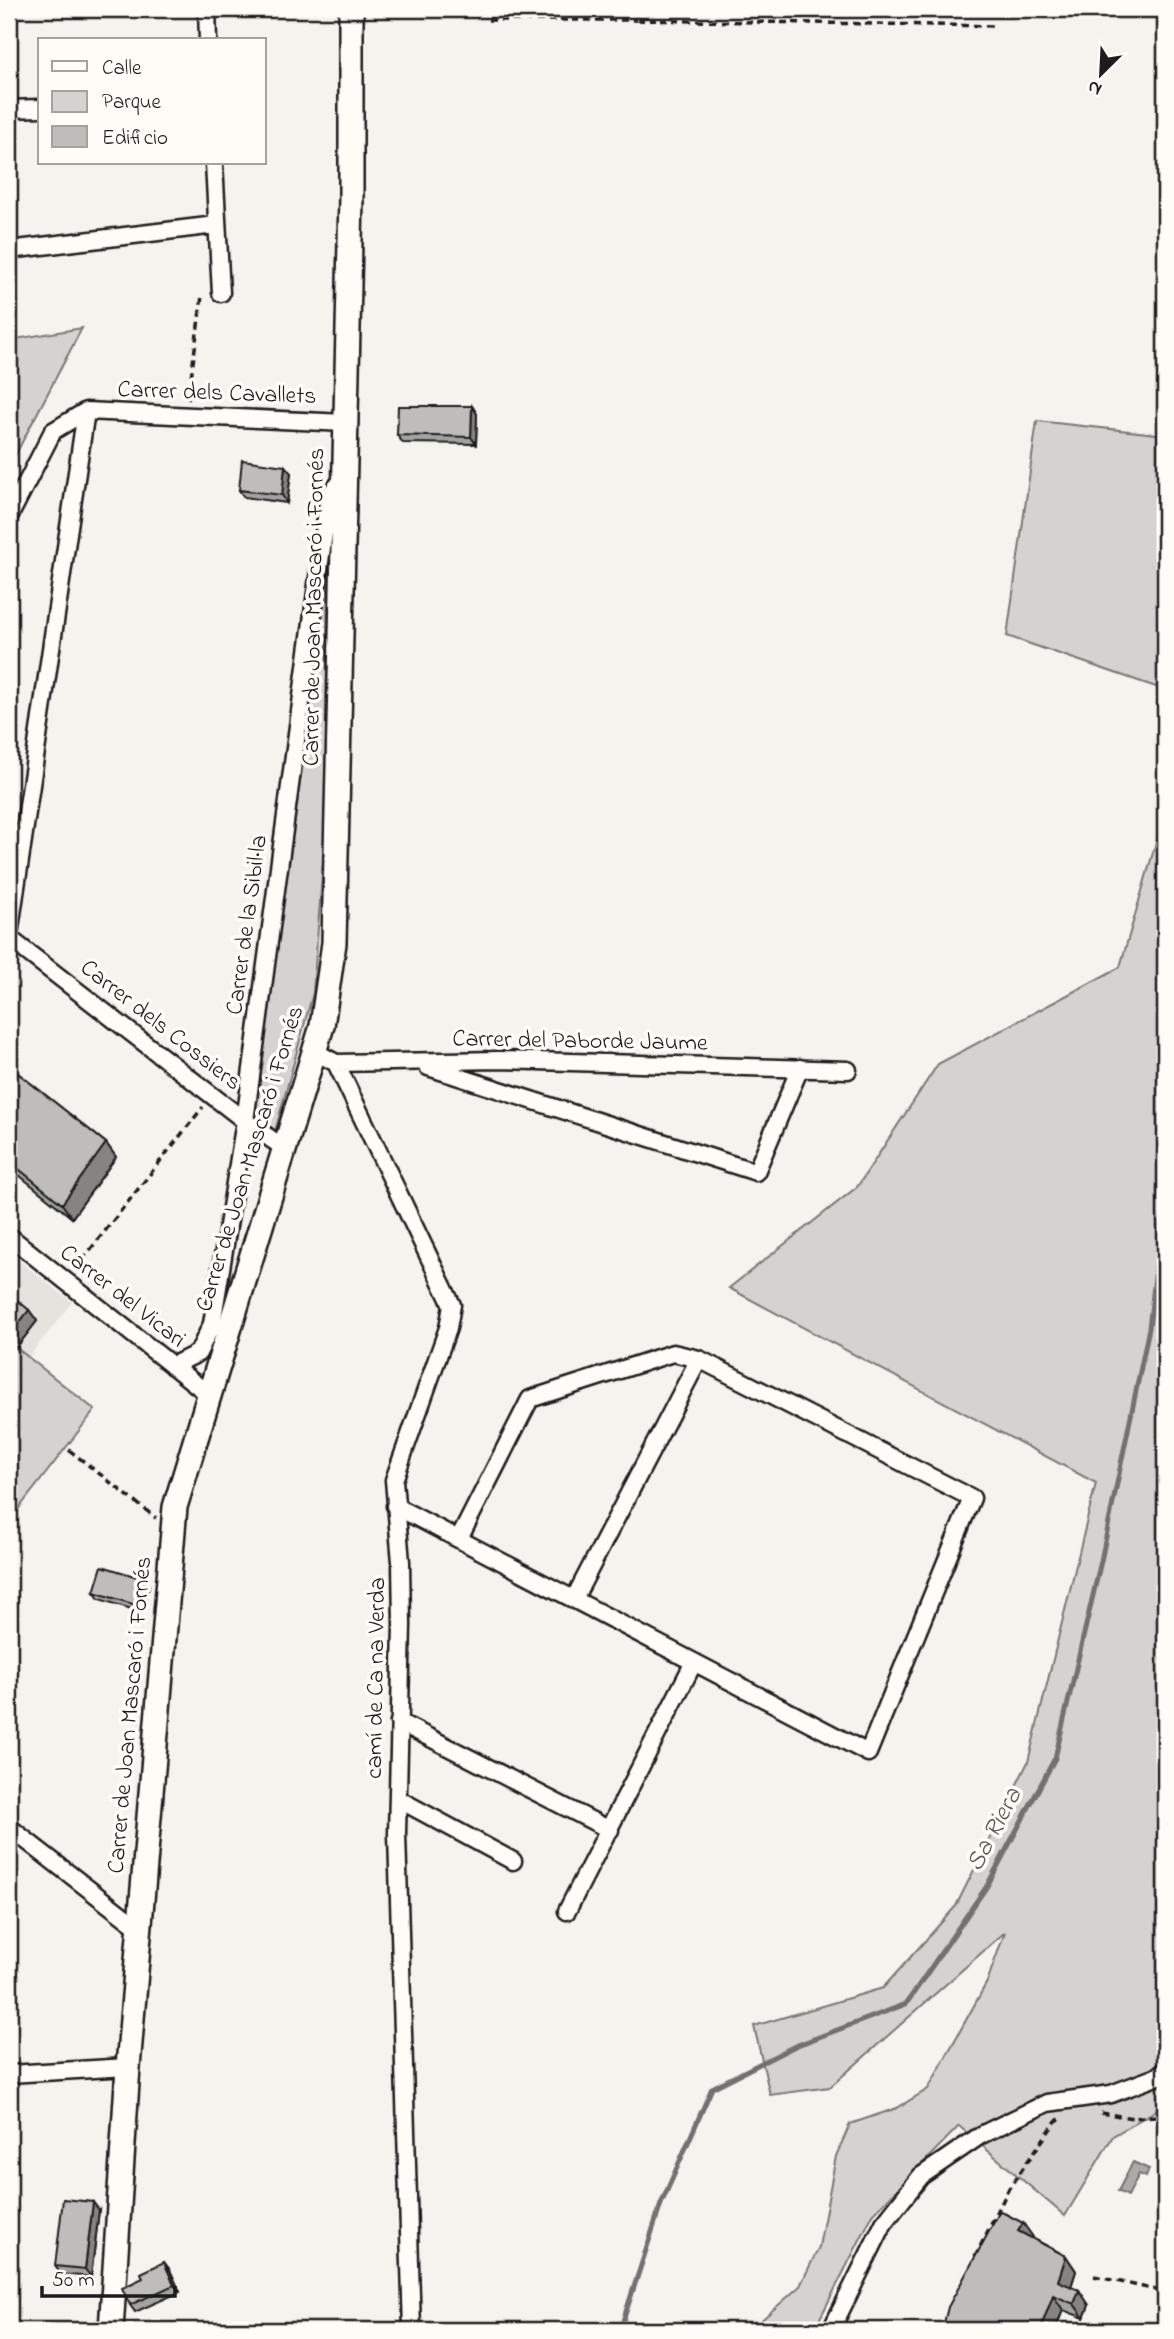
<svg xmlns="http://www.w3.org/2000/svg" width="1174" height="2339" viewBox="0 0 1174 2339" font-family="'Indie Flower',sans-serif">
<rect width="100%" height="100%" fill="#f4f3ee"/>
<filter id="ink" filterUnits="userSpaceOnUse"><feTurbulence type="fractalNoise" baseFrequency=".0143" numOctaves="2"/><feDisplacementMap in="SourceGraphic" scale="14" xChannelSelector="R" yChannelSelector="G"/><feConvolveMatrix kernelMatrix="1 2 1 2 8 2 1 2 1" color-interpolation-filters="sRGB"/></filter>
<g filter="url(#ink)">
<path fill="#e4e3de" d="M9,1253L72,1302L28,1358L9,1342Z"/>
<path fill="#d4d3cf" stroke="#787876" stroke-width="2" d="M82,328L9,467V340Z
M1037,421L1165,435V690L1007,636Z
M328,549L325,836L313,993L274,1135L250,1117Z
M1165,811V2105L1113,2136L1065,2216L959,2126L873,2214L814,2330H755L757,2324L800,2286L819,2247L836,2156L850,2124L897,2108L928,2089L987,1982L1005,1932L830,2087L770,2095L754,2026L883,1988L956,1906L1028,1762L1096,1483L729,1288L857,1187L938,1064L1120,967Z
M9,1342L95,1410L9,1521Z"/>
<path fill="#abaaa6" stroke="#72716f" stroke-width="2" d="M1133,2162L1149,2169L1146,2177L1139,2174L1128,2196L1118,2191Z"/>
<g fill="none" stroke-linecap="round" stroke-linejoin="round">
<path stroke="#72716f" stroke-width="5" d="M620,2330L661,2204L712,2088L795,2046L906,2004L987,1886L1055,1758L1101,1561L1149,1328L1165,1193"/>
<defs>
<path id="street" d="M207,9L208,40
M9,109L40,108
M214,163L221,293
M9,250L216,225
M86,411L346,423
M9,517L53,431L86,411
M9,935L86,411
M9,938L245,1121L284,1148
M314,1051L336,1063L499,1060L848,1070
M336,1063L452,1305L448,1328L394,1480L401,1562L402,1625L397,1834L412,2330
M428,1067L756,1172L800,1068
M9,1236L208,1394
M172,1366L198,1353L212,1324L245,1121L329,495L344,478
M395,1506L868,1753L972,1498L699,1359L673,1353L530,1399L459,1539
M574,1599L699,1359
M399,1722L610,1830
M398,1799L513,1861
M9,1827L140,1929
M567,1911L694,1662
M9,2074L128,2067
M831,2330L884,2223L921,2176L981,2135L1047,2103L1111,2094L1156,2077L1165,2070"/>
<path id="secondary" d="M111,2330L128,2067L175,1507L322,1026L334,943L351,197V9"/>
</defs>
<use href="#street" stroke="#1c1c1c" stroke-width="21"/>
<use href="#secondary" stroke="#1c1c1c" stroke-width="28"/>
<path stroke="#1c1c1c" stroke-width="3.5" stroke-dasharray="7 5" stroke-linecap="butt" d="M636,9V20L996,26
M488,20H636
M188,400L202,296H205
M75,1269L203,1107
M69,1450L156,1518
M1101,2113L1133,2118L1165,2115
M975,2257L1009,2188L1056,2121L1060,2119
M1094,2276L1165,2292"/>
<use href="#street" stroke="#fdfcf7" stroke-width="16"/>
<use href="#secondary" stroke="#fdfcf7" stroke-width="23"/>
</g>
<path fill="#a3a3a0" stroke="#1c1c1c" stroke-width="2" d="M472,406L477,414L476,444L403,443L397,435Z
M291,473L287,503L244,497L239,490Z
M9,1066L106,1143L116,1157L72,1218L9,1167Z
M9,1303L12,1305L29,1310L37,1321L16,1348L9,1342Z
M149,1586L141,1612L99,1599L94,1592Z
M99,2210L91,2277L61,2274L55,2266Z
M1023,2223L1032,2238L1066,2256L1076,2271L1071,2287L1079,2290L1089,2305L1084,2318L1063,2310L1055,2330H945L943,2327Z
M164,2262L170,2270L180,2292L135,2312L130,2305L143,2278Z"/>
<path fill="#858482" stroke="#1c1c1c" stroke-width="2" d="M472,406L477,414L476,444L471,437Z
M285,466L291,473L287,503L282,495Z
M106,1143L116,1157L72,1218L62,1204Z
M29,1310L37,1321L16,1348L9,1336Z
M144,1579L149,1586L141,1612L136,1605Z
M93,2202L99,2210L91,2277L85,2269Z
M1023,2223L1033,2237L1028,2245L1018,2231Z
M1066,2256L1076,2271L1068,2296L1058,2281Z
M164,2262L170,2270L180,2292L174,2285Z
M1079,2290L1089,2305L1084,2318L1074,2304Z
M1053,2295L1063,2310L1055,2330H1040Z"/>
<path fill="#bebdba" stroke="#1c1c1c" stroke-width="2" d="M398,406H472L471,437L397,435Z
M242,460L285,466L282,495L239,490Z
M9,1066L106,1143L62,1204L9,1161Z
M16,1299L29,1310L9,1336V1303L12,1305Z
M102,1566L144,1579L136,1605L94,1592Z
M63,2199L93,2202L85,2269L55,2266Z
M1000,2211L1023,2223L1018,2231L1066,2256L1058,2281L1079,2290L1074,2304L1053,2295L1040,2330H1042H952L943,2327L948,2307Z
M164,2262L174,2285L130,2305L122,2288L143,2278L141,2273Z"/>
</g>
<g text-anchor="middle" dominant-baseline="central" stroke-width="7" stroke-linejoin="round" paint-order="stroke">
<g font-size="24" fill="#1c1c1c" stroke="#fdfcf7">
<text transform="translate(217 394) rotate(2)">Carrer dels Cavallets</text>
<text transform="translate(315 607) rotate(-89)">Carrer de Joan Mascaró i Fornés</text>
<text transform="translate(248 925) rotate(-82)">Carrer de la Sibil·la</text>
<text transform="translate(160 1026) rotate(38)">Carrer dels Cossiers</text>
<text transform="translate(580 1042) rotate(1)">Carrer del Paborde Jaume</text>
<text transform="translate(251 1159) rotate(-73)">Carrer de Joan Mascaró i Fornés</text>
<text transform="translate(122 1297) rotate(38)">Carrer del Vicari</text>
<text transform="translate(377 1678) rotate(-89)">camí de Ca na Verda</text>
<text transform="translate(131 1715) rotate(-85)">Carrer de Joan Mascaró i Fornés</text>
</g>
<g font-size="26" font-style="italic" fill="#5c5c5a" stroke="#fdfcf7">
<text transform="translate(995 1830) rotate(-62)">Sa Riera</text>
</g>
</g>
<rect width="1174" height="2339" fill="none" stroke="#fdfcf7" stroke-width="35"/>
<rect x="18" y="18" width="1139" height="2304" fill="none" stroke="#1c1c1c" stroke-width="2.5" filter="url(#ink)"/>
<rect x="38" y="38" width="228" height="126" fill="#fdfcf7" stroke="#a3a29f" stroke-width="2"/>
<rect x="52" y="61" width="35" height="10" fill="#fdfcf7" stroke="#a3a29f" stroke-width="2"/>
<text x="102" y="74" font-size="21" fill="#1c1c1c">Calle</text>
<rect x="52" y="91" width="35" height="21" fill="#d4d3cf" stroke="#a3a29f" stroke-width="2"/>
<text x="102" y="108" font-size="21" fill="#1c1c1c">Parque</text>
<rect x="52" y="126" width="35" height="21" fill="#bebdba" stroke="#a3a29f" stroke-width="2"/>
<text x="102" y="144" font-size="21" fill="#1c1c1c">Edificio</text>
<g transform="translate(1101 74) rotate(204)" stroke="#fdfcf7" stroke-width="5" paint-order="stroke">
<path d="M0-5L12 26L0 18L-12 26Z" fill="#1c1c1c"/>
<text y="-10" font-size="19" font-weight="bold" text-anchor="middle" fill="#1c1c1c">N</text>
</g>
<path d="M42 2286v10h133v-10" fill="none" stroke="#1c1c1c" stroke-width="3.5"/>
<text x="52" y="2286" font-size="21" fill="#1c1c1c" stroke="#fdfcf7" stroke-width="5" paint-order="stroke">50 m</text>
</svg>
